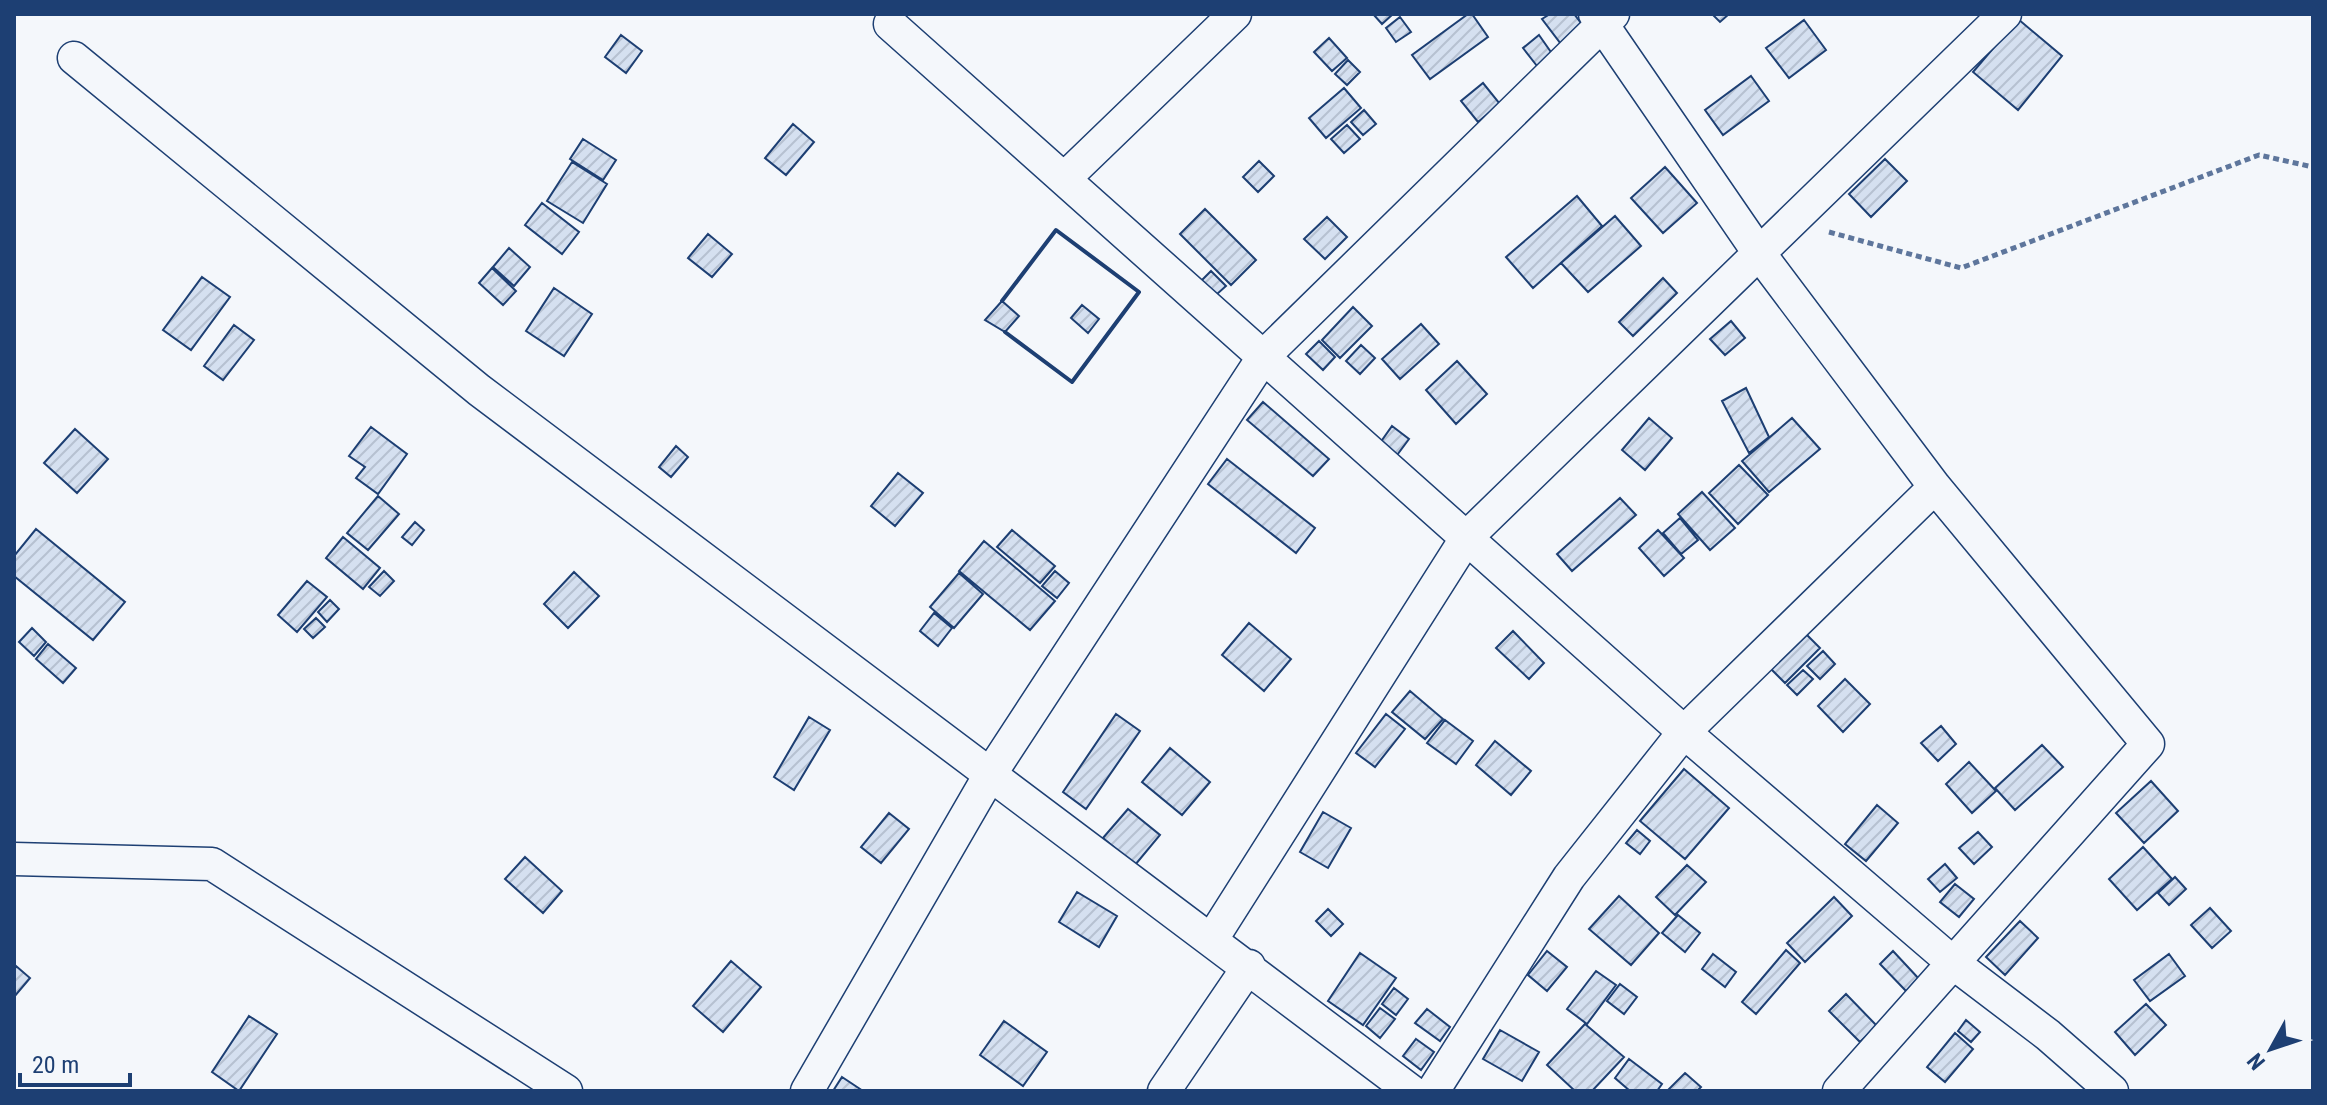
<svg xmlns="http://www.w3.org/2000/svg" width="2327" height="1105" viewBox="0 0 2327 1105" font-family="'Roboto Condensed',sans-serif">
<defs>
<pattern id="building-hatch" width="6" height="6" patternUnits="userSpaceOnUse" patternTransform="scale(2)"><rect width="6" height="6" fill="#d5e0f0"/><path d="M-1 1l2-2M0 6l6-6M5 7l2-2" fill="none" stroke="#b6c1d1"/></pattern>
</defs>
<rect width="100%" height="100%" fill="#f4f7fb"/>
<path fill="url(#building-hatch)" stroke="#1d3f73" stroke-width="2" d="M1373,14H1393L1382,24Z
M1468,14H1472L1488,37L1430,79L1412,55Z
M1550,14H1574L1584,27L1561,44L1542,19Z
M1712,14H1729L1720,22Z
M1400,17L1411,32L1396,42L1386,28Z
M2018,19L2062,56L2018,110L1973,72Z
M1804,20L1826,50L1789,78L1766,48Z
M621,35L642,51L626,73L605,57Z
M1539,35L1553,55L1537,66L1523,48Z
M1329,38L1347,58L1332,71L1314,52Z
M1348,60L1360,72L1347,85L1335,74Z
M1751,76L1769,101L1723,135L1705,110Z
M1483,83L1500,104L1478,122L1461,101Z
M1344,88L1361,108L1326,138L1309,118Z
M1364,110L1376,124L1363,135L1351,122Z
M793,124L814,142L786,175L765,158Z
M1347,125L1360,139L1344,153L1331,139Z
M583,139L616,160L603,180L570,159Z
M1885,159L1907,181L1871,217L1849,194Z
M1259,161L1274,176L1258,192L1243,177Z
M572,162L607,184L583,223L547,201Z
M1665,167L1697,203L1663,233L1631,198Z
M1577,196L1602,226L1533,288L1506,257Z
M542,203L579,232L562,254L525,225Z
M1205,209L1256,260L1231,285L1180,234Z
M1615,216L1641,246L1588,292L1561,263Z
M1327,217L1347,237L1325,259L1304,239Z
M708,234L732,254L712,277L688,258Z
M509,248L530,267L514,286L493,267Z
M492,268L516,291L503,305L479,283Z
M1211,271L1226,286L1216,295L1201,281Z
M202,277L230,297L191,350L163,330Z
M1663,278L1677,293L1633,336L1619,322Z
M554,288L592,314L564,356L526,331Z
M1002,301L1019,316L1005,332L985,320Z
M1082,305L1099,319L1088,333L1071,318Z
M1353,307L1372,326L1340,358L1322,340Z
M1731,321L1745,338L1725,355L1710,339Z
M1421,324L1439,344L1400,379L1382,359Z
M234,325L254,340L223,380L204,366Z
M1319,341L1335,357L1323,370L1306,354Z
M1361,345L1375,358L1360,374L1346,361Z
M1457,361L1487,394L1456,424L1426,390Z
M1746,388L1769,437L1749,453L1722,401Z
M1263,402L1329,459L1313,476L1247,420Z
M1649,418L1672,438L1645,470L1622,450Z
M1792,418L1820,449L1769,492L1742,461Z
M1392,426L1409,439L1397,455L1380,443Z
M371,427L407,454L378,494L356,478L365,467L349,456Z
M75,429L108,459L77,493L44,463Z
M676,446L688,457L671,477L659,467Z
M1227,459L1315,528L1296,553L1208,484Z
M1739,465L1768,495L1738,524L1709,493Z
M898,473L923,493L895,526L871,506Z
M1702,492L1735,528L1710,550L1678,514Z
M378,496L399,514L368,550L347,533Z
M1620,498L1636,515L1572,571L1557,554Z
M1680,518L1698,540L1681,554L1663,533Z
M415,522L424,530L412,545L402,537Z
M36,529L125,602L93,640L14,576V556Z
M1012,530L1055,566L1040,583L997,547Z
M1658,530L1684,558L1664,576L1639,548Z
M343,537L380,568L363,589L326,558Z
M984,541L1055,601L1030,630L959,571Z
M384,571L394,581L380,596L369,587Z
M1055,571L1069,583L1057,598L1042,586Z
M574,572L599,596L568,628L544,604Z
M959,573L983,594L954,628L930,607Z
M307,581L327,597L297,632L278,615Z
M330,600L339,609L327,622L318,612Z
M934,613L952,628L938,646L920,631Z
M316,618L325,627L313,638L304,629Z
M1249,623L1291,659L1264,691L1222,655Z
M32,628L46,642L34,656L19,642Z
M1800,628L1820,648L1785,683L1765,663Z
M1513,631L1544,663L1529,679L1496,648Z
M48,644L76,668L63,683L36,659Z
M1823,651L1835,664L1820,679L1807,666Z
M1803,670L1813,679L1797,695L1787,685Z
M1845,679L1870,704L1843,732L1818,706Z
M1410,691L1443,719L1425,739L1392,712Z
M1116,714L1140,731L1086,809L1063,792Z
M1386,714L1405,729L1375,767L1356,753Z
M809,717L830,730L794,790L774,777Z
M1445,720L1473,741L1456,764L1427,743Z
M1941,726L1956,744L1938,761L1921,743Z
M1495,741L1531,771L1511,795L1476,765Z
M2042,745L2063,767L2015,810L1995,788Z
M1170,748L1210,782L1182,815L1142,782Z
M1969,762L1996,791L1972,813L1946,784Z
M1684,769L1729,808L1685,859L1640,821Z
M2151,781L2178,811L2144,843L2116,813Z
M1877,805L1898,823L1866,861L1845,844Z
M1128,809L1160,835L1135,865L1103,838Z
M1323,812L1351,828L1328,868L1300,852Z
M889,813L909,829L881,863L861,847Z
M1637,830L1650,841L1640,854L1626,843Z
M1978,832L1992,847L1974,864L1959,848Z
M2143,847L2172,879L2137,910L2109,879Z
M525,857L562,891L543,913L505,879Z
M1945,864L1957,878L1940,892L1928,879Z
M1687,865L1706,882L1675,915L1656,897Z
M2175,877L2186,889L2169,905L2158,893Z
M1955,884L1974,899L1959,917L1940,902Z
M1077,892L1117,916L1099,947L1059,922Z
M1619,896L1659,933L1631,965L1589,929Z
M1834,897L1852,916L1805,962L1787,943Z
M2210,908L2231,931L2212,948L2191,925Z
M1328,909L1343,924L1331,936L1316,921Z
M1678,915L1700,933L1685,952L1662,933Z
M2020,921L2038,938L2005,975L1986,957Z
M1786,950L1800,963L1756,1014L1742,1002Z
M1547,951L1567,967L1547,991L1528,975Z
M1893,951L1920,980L1907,992L1880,964Z
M1360,953L1396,978L1363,1025L1328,1001Z
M1713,954L1736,972L1725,987L1702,969Z
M2169,954L2185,976L2150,1001L2134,980Z
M731,961L761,987L723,1032L693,1006Z
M16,966L30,978L14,997V969Z
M1596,971L1616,985L1587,1024L1567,1009Z
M1620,984L1637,997L1624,1014L1607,1001Z
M1394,988L1408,999L1396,1015L1382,1004Z
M1846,994L1877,1026L1860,1042L1829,1011Z
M2146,1004L2166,1025L2135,1055L2115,1032Z
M1380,1008L1395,1019L1380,1038L1366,1026Z
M1427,1009L1450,1027L1440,1041L1415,1023Z
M249,1016L277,1034L239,1091L212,1072Z
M1966,1020L1980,1032L1971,1042L1958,1031Z
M1004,1021L1047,1052L1023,1086L980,1055Z
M1585,1024L1624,1057L1592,1091H1575L1547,1065Z
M1500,1030L1539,1052L1522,1081L1483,1059Z
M1955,1033L1973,1049L1945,1082L1927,1067Z
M1416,1039L1434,1052L1421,1070L1403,1056Z
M1629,1059L1662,1084L1657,1091H1630L1615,1078Z
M1685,1073L1701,1087L1697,1091H1667Z
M842,1077L863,1091H833Z"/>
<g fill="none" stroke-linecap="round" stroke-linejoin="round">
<defs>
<path id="street" d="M1595,14L1759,253L1935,487L2148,744L1839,1091
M890,24L1684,732L1935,487
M74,58L479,390L1411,1091
M1065,178L1235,14
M14,859L212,864L566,1091
M1212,939L1467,537L2005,14
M807,1091L991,773L1264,356L1613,14
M1164,1091L1249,966
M1433,1091L1569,877L1684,732L1952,962L2048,1035L2112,1091"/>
</defs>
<use href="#street" stroke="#1d3f73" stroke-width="35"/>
<path stroke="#5e769c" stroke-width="5" stroke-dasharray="6 4" stroke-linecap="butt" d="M1829,232L1961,268L2259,155L2313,167"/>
<use href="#street" stroke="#f4f7fb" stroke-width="32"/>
<path stroke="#1d3f73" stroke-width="4" d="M1002,301L1056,230L1139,292L1072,382L1005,332"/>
</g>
<rect width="2327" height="1105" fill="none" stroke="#1d3f73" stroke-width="32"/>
<g transform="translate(2271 1049) rotate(230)" stroke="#f4f7fb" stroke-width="6" paint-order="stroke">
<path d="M0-6L14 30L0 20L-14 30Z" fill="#1d3f73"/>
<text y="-12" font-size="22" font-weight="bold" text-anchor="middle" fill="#1d3f73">N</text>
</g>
<path d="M20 1073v12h110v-12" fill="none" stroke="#1d3f73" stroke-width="4"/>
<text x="32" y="1073" font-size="24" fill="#1d3f73" stroke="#f4f7fb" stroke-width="6" paint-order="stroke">20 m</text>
</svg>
